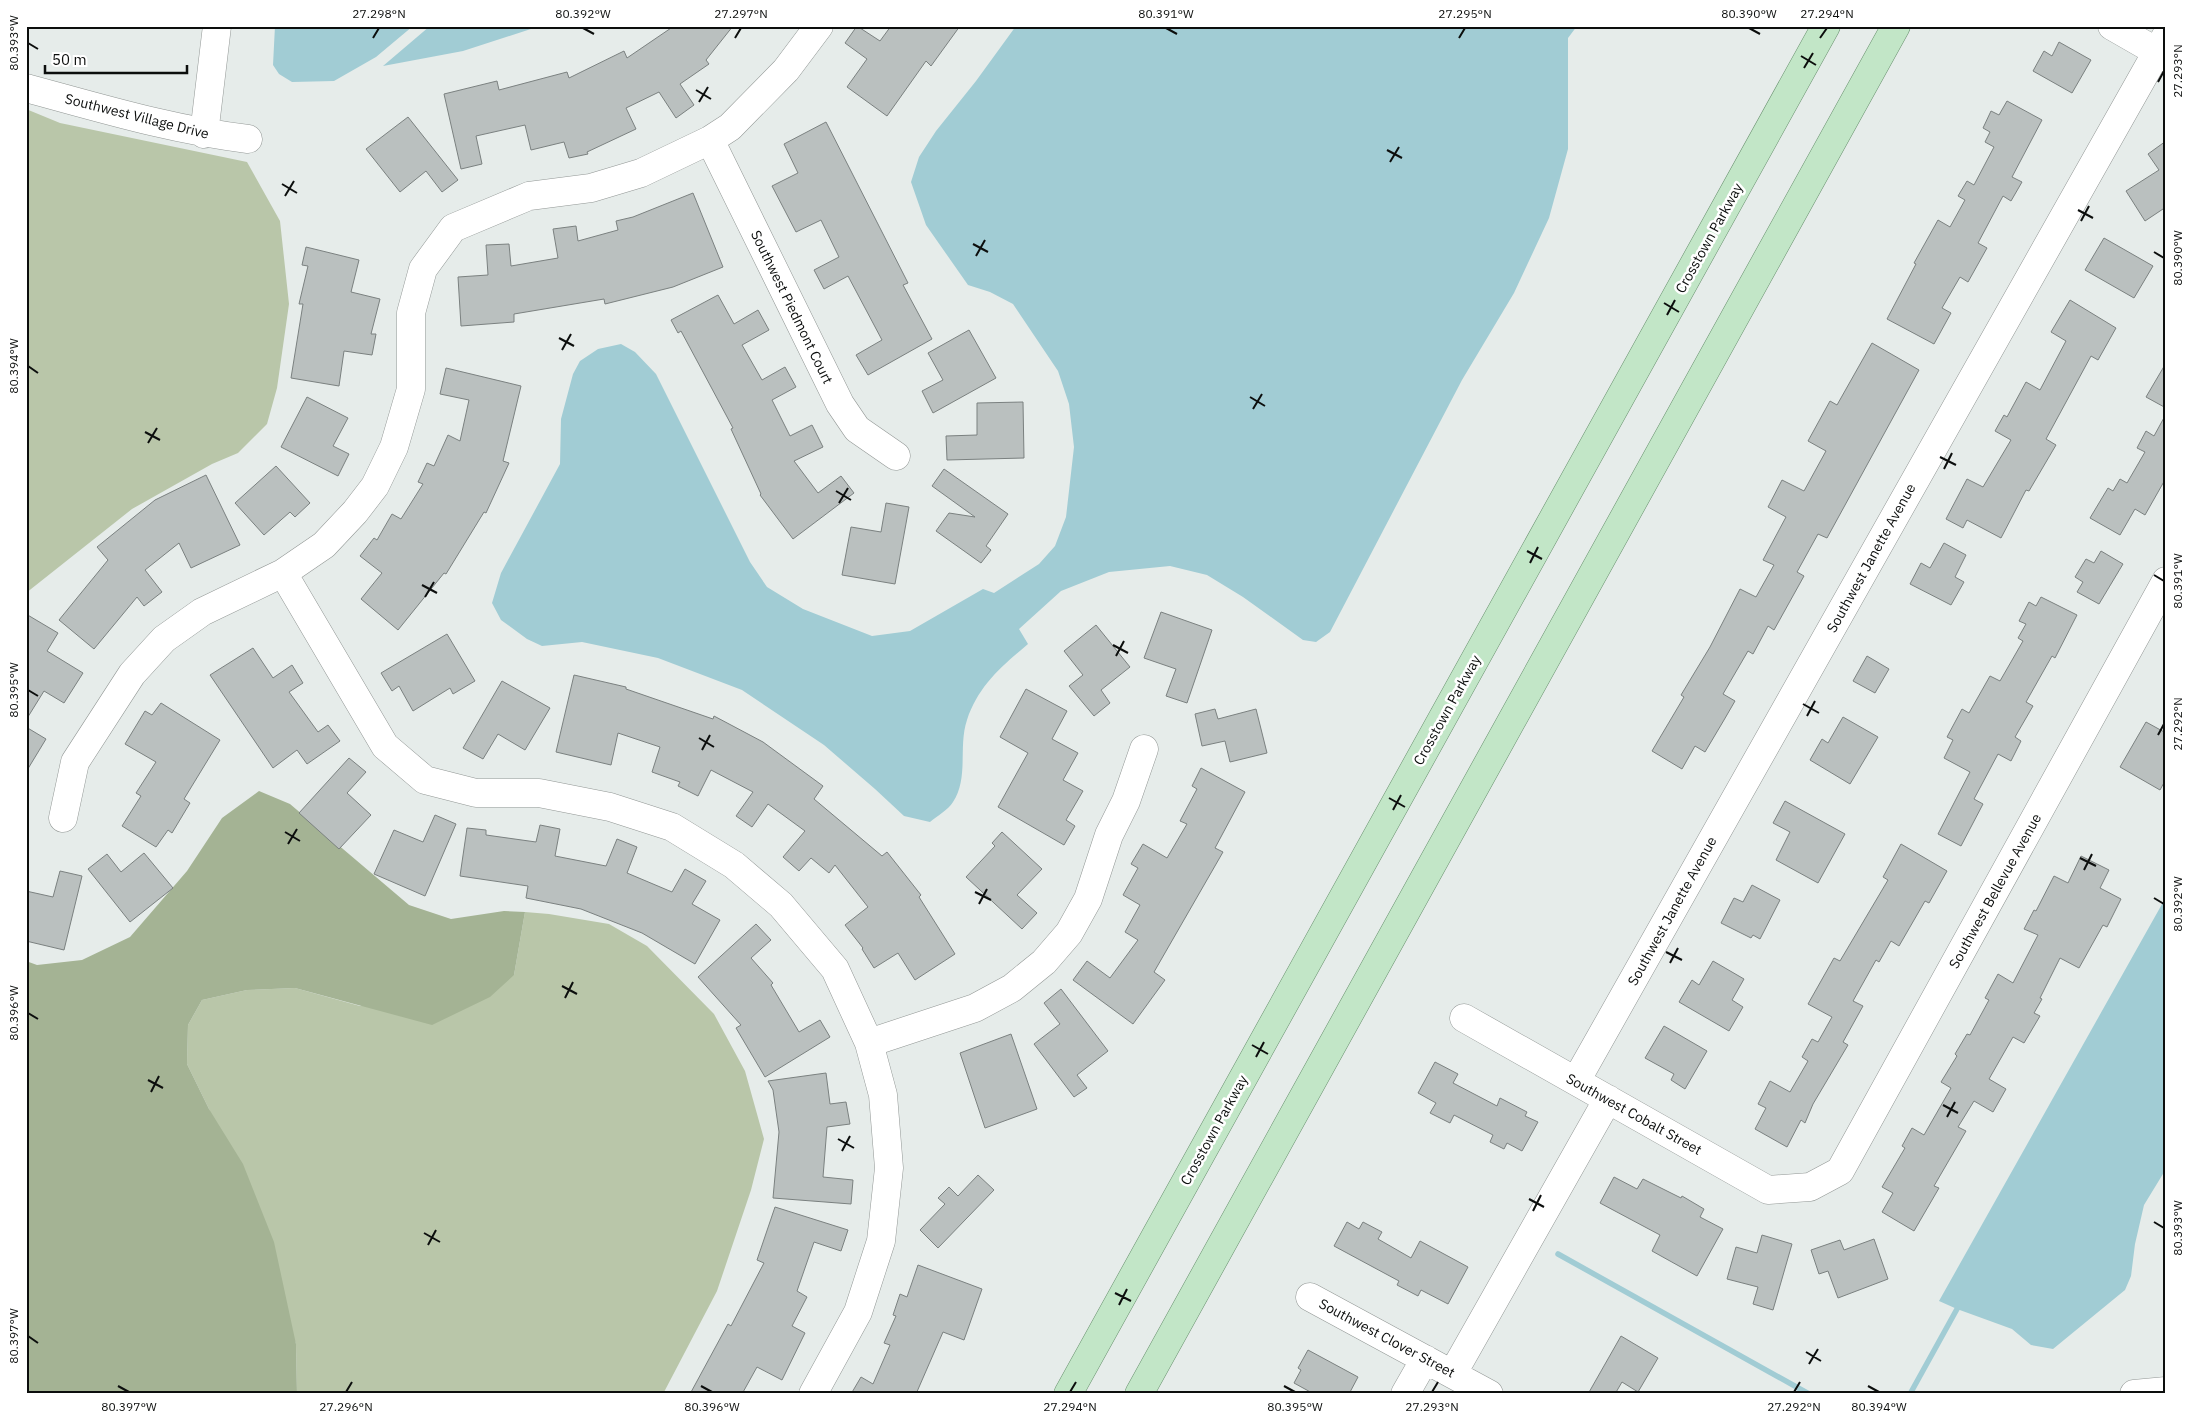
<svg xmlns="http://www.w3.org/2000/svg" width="2192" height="1420" viewBox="0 0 2192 1420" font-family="'IBM Plex Sans',sans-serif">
<rect width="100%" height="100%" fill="#e6ecea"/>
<path fill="#b9c6a9" d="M26,109L60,123L247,162L280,221L289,304L277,388L267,424L238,453L212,464L132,509L26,593Z
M525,912L549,914L609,924L647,946L714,1014L745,1071L764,1139L751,1190L717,1291L663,1394H297L296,1344L209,1109L187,1064L188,1025L202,1000L247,990L295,988L360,1006L514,975Z"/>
<path fill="#a4b394" d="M259,791L290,804L409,905L451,919L504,911L525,912L514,975L490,997L432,1025L295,988L247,990L202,1000L188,1025L187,1064L209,1109L243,1164L274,1242L296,1344L297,1394H26V961L37,965L82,960L130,937L187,871L222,818Z"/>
<path fill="#a1ccd4" d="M275,26H413L376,57L334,81L292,82L279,74L273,65Z
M430,26H540L463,51L383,66Z
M1016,26H1577L1568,38V149L1549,218L1514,293L1462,380L1330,632L1316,642L1303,640L1243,597L1207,575L1170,566L1109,572L1061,591L1019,629L1028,644C1002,666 978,686 967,720C958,746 969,778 953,802C948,810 937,816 930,822L904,816L875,789L824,745L742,690L658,658L582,642L542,646L527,639L501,620L492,603L501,573L560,464L561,419L573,374L580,361L598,349L621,344L635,352L656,374L750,562L767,587L803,609L872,636L910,631L983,589L994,593L1039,564L1055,546L1066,517L1074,447L1069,404L1058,371L1013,304L990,292L968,285L926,225L911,182L919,157L936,131L976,81Z
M2166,897V1169L2144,1205L2135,1244L2131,1276L2125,1290L2053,1349L2031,1345L2012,1329L1957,1309L1939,1301Z"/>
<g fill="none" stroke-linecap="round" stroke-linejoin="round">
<path stroke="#a1ccd4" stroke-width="5.5" d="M1558,1254L1809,1394
M1910,1394L1957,1309"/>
</g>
<path fill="#bac0bf" stroke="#7b8180" d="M674,26H733L706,60L709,64L680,84L694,105L676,118L659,92L626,108L636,129L587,152L588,154L569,158L564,142L531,150L525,125L476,136L482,164L461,169L444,94L497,81L499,90L567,72L569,78L624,51L627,58Z
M857,26L880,41L891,26H960L931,66L926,61L887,116L847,87L867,59L845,43Z
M2059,42L2091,60L2072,93L2033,71L2044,51L2052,56Z
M2007,101L2042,120L2012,177L2022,182L2011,201L2003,196L1978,243L1987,248L1968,282L1960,277L1942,308L1951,313L1934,344L1887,319L1916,264L1914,263L1938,220L1950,227L1965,200L1958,196L1967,181L1974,185L1994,147L1985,142L1990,132L1983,128L1991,111L1999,115Z
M408,117L458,180L442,192L426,171L400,192L366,149Z
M826,122L908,283L903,285L932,339L868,375L856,355L882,340L848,276L824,289L814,270L839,257L821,220L796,232L772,186L798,173L784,144Z
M2166,141V207L2145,221L2126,191L2159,170L2148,154Z
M693,193L723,267L673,287L605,304L604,299L514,314V322L461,326L458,277L488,275L486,245L509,244L511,266L558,258L553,229L576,226L578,241L618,230L616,221L633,217Z
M2104,238L2153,266L2134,298L2085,270Z
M306,247L359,260L351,292L380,299L371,334H376L372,355L344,351L339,386L291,378L303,304H299L308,266L302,265Z
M718,295L734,324L758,310L769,330L742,345L762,380L785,367L796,387L772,400L790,436L812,425L823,447L794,461L818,493L841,476L854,493L793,539L760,495L761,494L731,429L733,428L681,331L678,333L671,320Z
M2070,300L2116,328L2098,360L2091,356L2046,439L2056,445L2029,491L2026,490L2001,538L1967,520L1963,528L1946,519L1967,479L1983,487L2011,440L1995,431L2004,415L2007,417L2026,382L2040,390L2066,341L2051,332Z
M969,330L996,378L933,413L922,391L943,380L928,353Z
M1872,343L1919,370L1827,538L1818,534L1797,572L1804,576L1774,630L1768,626L1753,654L1748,651L1723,694L1735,701L1724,720L1705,752L1695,746L1682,769L1652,751L1684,697L1681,695L1710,647L1740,589L1756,597L1774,565L1763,560L1786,517L1768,507L1782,480L1804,491L1826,451L1808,441L1830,401L1837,405Z
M2166,363V408L2146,397Z
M446,368L521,386L503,461L509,463L486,513L484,512L446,574L444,573L398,630L361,599L382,573L360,556L374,538L377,540L392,514L401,519L423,484L418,482L427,463L434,466L448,435L460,441L469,400L440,394Z
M307,397L348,418L333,446L349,454L338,476L281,447Z
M1023,402L1024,458L947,460L946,436L977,435V403Z
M2166,414V478L2145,515L2135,509L2120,535L2090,518L2108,488L2113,491L2120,479L2127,483L2145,452L2137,448L2146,431L2154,436Z
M276,466L310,503L295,517L290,512L264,535L235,503Z
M944,469L1008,514L986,546L991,550L981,563L936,531L949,513L975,517L932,486Z
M206,475L240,545L191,568L179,543L145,570L162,592L144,606L137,597L94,649L59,620L108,560L97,547L155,500Z
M886,503L909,507L895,584L842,575L851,527L881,532Z
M1944,543L1966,555L1955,577L1964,582L1951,605L1910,584L1921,563L1930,568Z
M2101,551L2123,564L2099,604L2077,592L2083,582L2075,577L2086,559L2094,563Z
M2041,597L2077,615L2055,658L2052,656L2026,702L2033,706L2015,737L2021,741L2011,761L1998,754L1974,799L1983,804L1961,846L1938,834L1970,772L1944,758L1953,740L1947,737L1962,709L1969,713L1990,676L2000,681L2023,641L2018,638L2026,624L2019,621L2029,602L2036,606Z
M1161,612L1212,630L1187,703L1166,696L1176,669L1144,658Z
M26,614L58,633L47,651L83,673L64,703L44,691L26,720Z
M1096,625L1130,667L1101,690L1110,703L1094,716L1069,686L1083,675L1064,651Z
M447,634L475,681L453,694L450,688L413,711L399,686L392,691L381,673Z
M253,648L273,678L292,665L303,683L289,692L318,732L328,725L340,741L307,764L297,750L273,768L210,675Z
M1867,656L1889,669L1875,693L1853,681Z
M574,675L626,687V689L713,719L714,716L763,742L823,786L814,799L882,856L887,852L921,895L919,897L955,954L915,980L898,953L874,968L862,949L863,948L845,925L868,907L835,865L829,873L811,858L799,871L783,857L805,831L768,804L752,827L736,816L753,792L711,770L698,796L678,786L680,782L652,772L660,747L618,733L611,765L556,752Z
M502,681L550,708L525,750L498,734L483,759L463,748Z
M1026,689L1067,711L1052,739L1078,753L1063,780L1083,791L1066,820L1075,826L1064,845L998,807L1028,753L1000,737Z
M161,703L220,740L184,799L190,803L172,833L168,830L156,847L122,826L141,796L136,793L156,762L125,744L145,711L152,715Z
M1215,709L1218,719L1256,709L1267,753L1230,762L1225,741L1202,746L1195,714Z
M1843,717L1878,737L1850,784L1810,760L1822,739L1828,743Z
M2146,722L2166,733V779L2160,790L2120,767Z
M26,727L46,739L26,772Z
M349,758L366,772L347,793L371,815L339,849L299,813Z
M1201,768L1245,792L1215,848L1223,852L1154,972L1165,980L1133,1024L1073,980L1087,961L1110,978L1138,940L1125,932L1140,905L1123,895L1138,868L1131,864L1143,844L1167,858L1187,824L1180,821L1197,789L1192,786Z
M1785,801L1845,834L1818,883L1776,860L1790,832L1773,823Z
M435,815L456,824L425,896L374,874L394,830L423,842Z
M540,825L560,829L555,856L606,866L617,839L637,847L627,873L672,892L685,869L706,881L692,904L720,920L695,964L642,933L581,909L526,898L528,886L460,876L467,828L486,830V835L536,842Z
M1002,832L1042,869L1017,895L1037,913L1022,929L966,877L995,846L992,843Z
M1901,844L1947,871L1929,903L1925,901L1899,946L1891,941L1879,962L1876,960L1853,1001L1863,1006L1843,1042L1848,1045L1813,1104L1805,1123L1801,1120L1787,1147L1755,1129L1766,1108L1758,1104L1770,1081L1790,1092L1808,1061L1802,1057L1812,1039L1818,1042L1832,1017L1808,1004L1834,958L1840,961L1888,880L1883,877Z
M144,853L173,888L130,922L88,869L107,854L121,872Z
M2081,856L2109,870L2100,888L2121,899L2107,927L2103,925L2079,968L2060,958L2040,998L2042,999L2034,1013L2040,1016L2024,1043L2013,1037L1989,1079L2006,1089L1993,1112L1974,1101L1958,1127L1966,1131L1934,1186L1939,1188L1914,1231L1882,1212L1893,1193L1882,1187L1905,1148L1902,1146L1912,1128L1924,1135L1951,1088L1941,1082L1957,1056L1955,1054L1967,1034L1970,1035L1989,1000L1985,998L1998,974L2013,983L2038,935L2024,929L2034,910L2036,911L2054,876L2068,883Z
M60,871L82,876L64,950L26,941V891L53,897Z
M1752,885L1780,900L1760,939L1753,935L1751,938L1721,923L1734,898L1743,902Z
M756,924L771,940L751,958L773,983L771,985L799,1032L820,1020L830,1037L765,1077L736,1028L741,1025L698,977Z
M1713,961L1744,979L1732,1000L1743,1007L1729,1031L1679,1002L1692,980L1699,985Z
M1061,989L1108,1051L1077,1075L1087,1088L1074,1097L1034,1044L1060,1024L1044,1003Z
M1664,1026L1707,1051L1685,1089L1671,1080L1674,1074L1645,1058Z
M1011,1034L1037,1109L985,1128L960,1053Z
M1435,1062L1458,1074L1453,1083L1497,1106L1500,1098L1527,1112L1525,1116L1538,1122L1522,1151L1507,1143L1504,1149L1490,1142L1493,1135L1454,1115L1450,1123L1430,1113L1436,1103L1418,1093Z
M826,1073L830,1104L846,1102L850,1124L827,1127L823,1177L853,1180L851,1204L773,1198L779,1132L773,1090L768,1081Z
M978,1175L994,1190L938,1248L920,1230L945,1204L938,1198L949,1187L958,1196Z
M1614,1177L1637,1189L1643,1179L1681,1198L1682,1196L1704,1209L1700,1217L1723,1229L1697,1276L1652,1251L1660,1235L1600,1203Z
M775,1207L848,1230L841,1251L814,1242L797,1291L807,1297L792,1326L805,1333L782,1380L757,1367L742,1394H690L728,1324L731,1326L764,1263L757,1260Z
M1347,1222L1359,1229L1363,1222L1382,1232L1378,1239L1411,1258L1420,1241L1468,1267L1448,1304L1421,1290L1418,1296L1397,1285L1399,1281L1334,1246Z
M1762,1235L1792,1244L1773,1310L1753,1304L1758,1287L1727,1279L1736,1247L1757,1253Z
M1874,1239L1888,1279L1838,1298L1828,1271L1819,1274L1811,1250L1840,1240L1844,1250Z
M918,1265L982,1289L964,1340L943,1332L916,1394H851L861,1377L873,1384L890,1345L884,1343L896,1316L893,1315L900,1294L907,1297Z
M1621,1336L1658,1358L1638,1392L1622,1382L1615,1394H1588Z
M1308,1350L1358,1377L1349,1394H1314L1294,1383L1301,1370L1298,1368Z"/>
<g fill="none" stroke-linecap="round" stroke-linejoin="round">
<defs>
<path id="minor" d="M2112,26L2166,57
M26,88C100,108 172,130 248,139
M204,134L217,26
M710,140L840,404L857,429L896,456
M283,573L385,746L425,780L476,793H539L610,807L672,827L734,865L781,905L835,969L869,1043L883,1095L889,1168L881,1241L858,1312L813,1394
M63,818L75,762L132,674L164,639L202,612L283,573L324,545L355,512L375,486L394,447L411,389V313L423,269L453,228L529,196L591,188L641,173L710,140L730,127L786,70L819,26
M1464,1018L1768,1190L1810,1187L1840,1171L2166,581
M869,1043L975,1008L1012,988L1044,962L1069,933L1088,899L1109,835L1126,801L1144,749
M1576,1081L2166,36
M1310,1297L1489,1394
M1453,1373L1608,1099
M1405,1394L1425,1359
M2134,1394L2166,1391"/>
<path id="major" d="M1068,1394L1826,26
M1139,1394L1896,26"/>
</defs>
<use href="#minor" stroke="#929795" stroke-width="29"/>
<use href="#major" stroke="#68906e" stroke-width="29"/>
<use href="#minor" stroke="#fff" stroke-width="28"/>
<use href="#major" stroke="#c2e6c7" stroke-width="28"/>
</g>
<path fill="none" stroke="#0c0e0d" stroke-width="2" d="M583,28L594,34M1166,28L1177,34M1749,28L1760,34M373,38L379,28M735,38L741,28M1459,38L1465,28M1820,38L1827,28M28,43L38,49M1801,56L1816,65M1804,68L1813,53M2158,82L2164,71M696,90L711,99M699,102L708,87M1387,150L1402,158M1390,162L1399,147M282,184L297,193M285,196L294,181M2078,210L2093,218M2081,221L2089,206M973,244L988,252M2154,252L2164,258M976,256L985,240M1664,303L1679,312M1667,315L1675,300M559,338L574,346M562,350L571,334M28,366L38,373M1250,397L1265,406M1253,409L1262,394M145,432L160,440M148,443L157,428M1940,457L1956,465M1944,469L1952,453M836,491L851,500M839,503L848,488M1527,551L1542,559M1530,563L1538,547M2154,575L2164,581M422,585L437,593M425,597L434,582M1113,645L1128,653M1116,656L1124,641M28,690L38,696M1803,704L1819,713M1807,716L1815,701M2158,735L2164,724M699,738L714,747M702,750L710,735M1389,798L1405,807M1393,810L1401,795M285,832L300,841M288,844L297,829M2080,858L2096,866M2084,870L2092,854M975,892L991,900M2154,898L2164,904M979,904L987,889M1666,952L1682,960M1670,963L1678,948M562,986L577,994M565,998L573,982M28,1013L38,1019M1252,1045L1268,1054M1256,1057L1264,1042M148,1080L163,1088M151,1092L159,1076M1943,1105L1958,1113M1947,1117L1955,1102M838,1139L854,1148M842,1151L850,1136M1529,1199L1544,1207M1533,1211L1541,1195M2154,1222L2164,1228M424,1233L440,1242M428,1245L436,1230M1115,1293L1131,1301M1119,1305L1127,1289M28,1336L38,1343M1806,1352L1821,1361M1809,1364L1818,1349M118,1386L129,1392M701,1386L712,1392M1284,1386L1295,1392M1868,1386L1879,1392M346,1392L352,1382M1070,1392L1076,1382M1432,1392L1438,1382M1794,1392L1800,1382"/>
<g text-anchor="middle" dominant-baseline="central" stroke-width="5" stroke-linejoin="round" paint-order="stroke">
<g font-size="14" fill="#0c0e0d" stroke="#fff">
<text transform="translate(137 116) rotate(14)">Southwest Village Drive</text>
<text transform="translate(1709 238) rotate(-61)">Crosstown Parkway</text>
<text transform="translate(792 307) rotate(64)">Southwest Piedmont Court</text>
<text transform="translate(1871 558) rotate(-61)">Southwest Janette Avenue</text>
<text transform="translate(1447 710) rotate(-61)">Crosstown Parkway</text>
<text transform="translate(1995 891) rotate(-61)">Southwest Bellevue Avenue</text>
<text transform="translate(1672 911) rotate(-61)">Southwest Janette Avenue</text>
<text transform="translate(1634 1114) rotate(29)">Southwest Cobalt Street</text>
<text transform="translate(1214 1130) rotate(-61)">Crosstown Parkway</text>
<text transform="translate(1387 1338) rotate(28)">Southwest Clover Street</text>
</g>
</g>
<rect width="2192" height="1420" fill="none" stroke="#ffffff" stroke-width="55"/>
<path d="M45 65v8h142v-8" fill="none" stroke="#0c0e0d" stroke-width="2.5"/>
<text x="52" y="65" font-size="15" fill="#0c0e0d" stroke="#ffffff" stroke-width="4" paint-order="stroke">50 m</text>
<rect x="28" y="28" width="2136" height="1364" fill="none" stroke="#0c0e0d" stroke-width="2"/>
<g font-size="12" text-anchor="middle" fill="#0c0e0d">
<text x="379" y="18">27.298°N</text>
<text x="583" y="18">80.392°W</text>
<text x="741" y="18">27.297°N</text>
<text x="1166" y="18">80.391°W</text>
<text x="1465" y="18">27.295°N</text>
<text x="1749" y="18">80.390°W</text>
<text x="1827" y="18">27.294°N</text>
<text transform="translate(14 43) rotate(-90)" y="4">80.393°W</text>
<text transform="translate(2178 71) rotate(-90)" y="4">27.293°N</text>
<text transform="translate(2178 258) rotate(-90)" y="4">80.390°W</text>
<text transform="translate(14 366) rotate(-90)" y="4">80.394°W</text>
<text transform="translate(2178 581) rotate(-90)" y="4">80.391°W</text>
<text transform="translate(14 690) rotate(-90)" y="4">80.395°W</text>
<text transform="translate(2178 724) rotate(-90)" y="4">27.292°N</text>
<text transform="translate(2178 904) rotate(-90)" y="4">80.392°W</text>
<text transform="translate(14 1013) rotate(-90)" y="4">80.396°W</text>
<text transform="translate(2178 1228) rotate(-90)" y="4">80.393°W</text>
<text transform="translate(14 1336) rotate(-90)" y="4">80.397°W</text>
<text x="129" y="1411">80.397°W</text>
<text x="346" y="1411">27.296°N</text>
<text x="712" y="1411">80.396°W</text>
<text x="1070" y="1411">27.294°N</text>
<text x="1295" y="1411">80.395°W</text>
<text x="1432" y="1411">27.293°N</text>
<text x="1794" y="1411">27.292°N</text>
<text x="1879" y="1411">80.394°W</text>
</g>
</svg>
